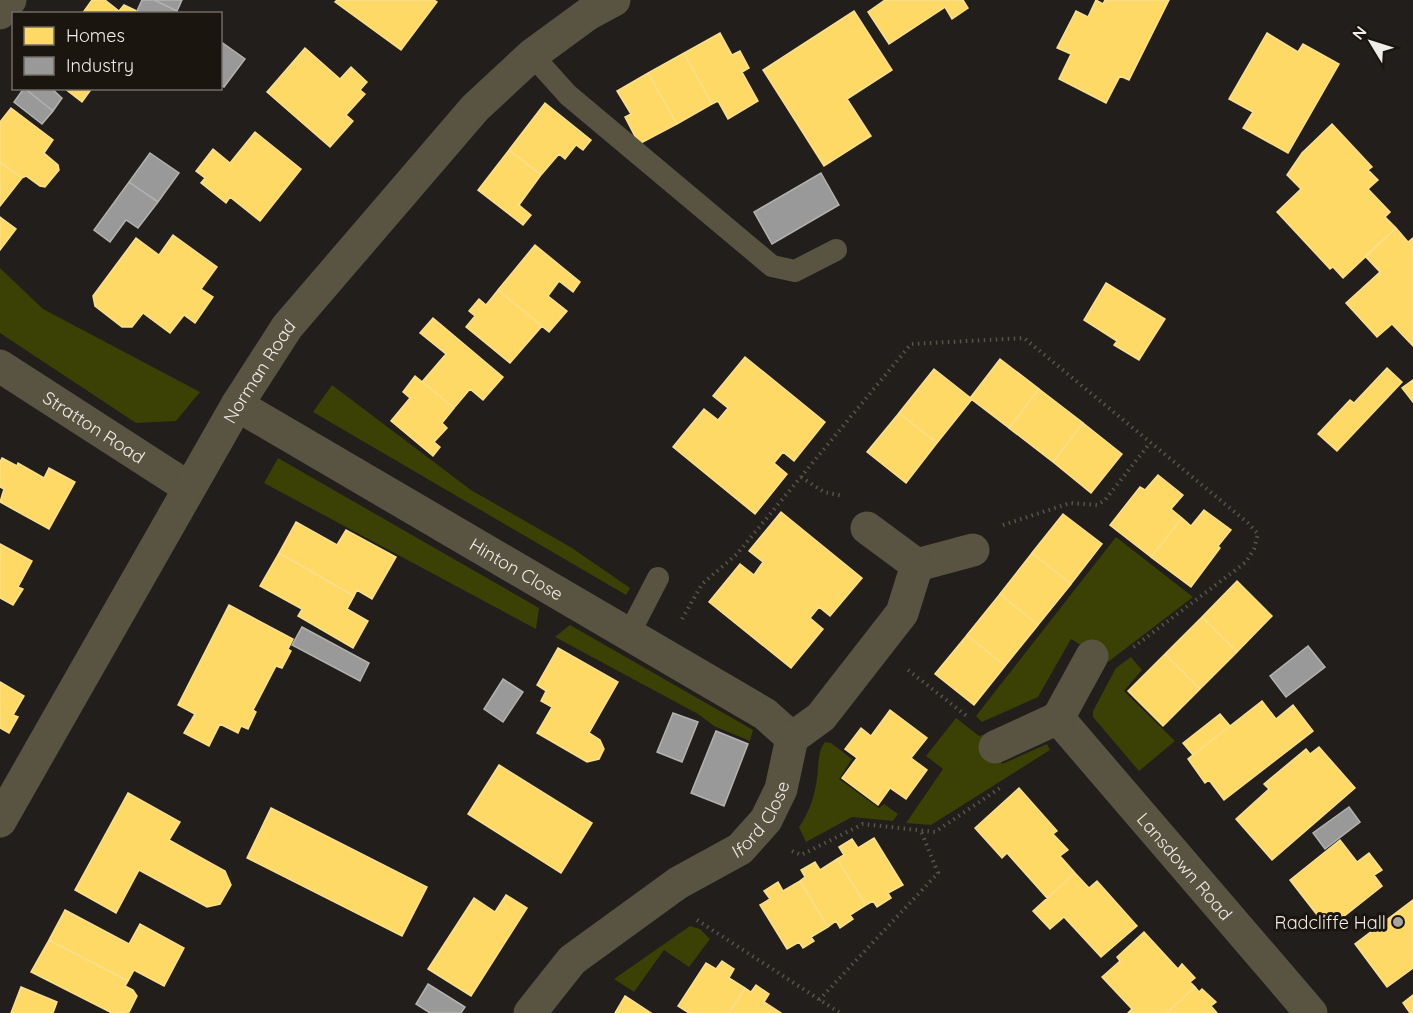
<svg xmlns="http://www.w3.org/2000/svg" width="1413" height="1013" viewBox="0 0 1413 1013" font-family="Quicksand,sans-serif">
<rect width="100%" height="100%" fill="#211e1b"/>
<path fill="#3b4004" d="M0,268L43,309L200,392L176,421L136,423L0,333Z
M332,385L471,490L572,548L630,588L626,595L313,412Z
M278,458L539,608L536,629L264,483Z
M1116,537L1193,597L1108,662L1071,639L1038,697L982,722L976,716Z
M570,625L753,730L750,741L714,726L698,714L555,637Z
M1131,657L1142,670L1124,691L1175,741L1139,771L1093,717V711L1116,668Z
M956,718L979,736L986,734L1002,764L1047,744L1050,750L931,825L906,823L943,769L926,756Z
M825,742L831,743L852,759L839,779L879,808L884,804L898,814L893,821L852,817L806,842L799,827C809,813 815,795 817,778C819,766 817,752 825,742Z
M690,926L700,929L710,939L689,967L664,950L634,992L614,979Z"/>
<path fill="#ffd966" stroke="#fadf8d" stroke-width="1.5" d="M92,0H105L119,11L124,5L143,14H82Z
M337,0H434L437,2L401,50L335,2Z
M885,0H963L968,8L952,19L945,7L889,44L868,12Z
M1096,0L1103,4L1105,0H1169L1129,80L1120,76L1106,103L1059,79L1071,54L1057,48L1076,11L1088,17Z
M854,11L892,70L847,99L871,136L824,166L763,70Z
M720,33L732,55L740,51L749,68L742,72L758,101L728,119L718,101L712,104L684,53Z
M1267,33L1298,52L1303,44L1339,64L1288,153L1243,128L1253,112L1229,99Z
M305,48L340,79L351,67L367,82L360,90L365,94L346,115L353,121L330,147L267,92Z
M684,53L712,104L677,124L648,73Z
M648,73L677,124L639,144L625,117L631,114L617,91Z
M64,88H92L82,102Z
M545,103L591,140L583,150L576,145L565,159L559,154L541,175L509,150Z
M11,108L53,140L44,153L58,165L59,170L45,187L40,186L26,176L22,178L0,162V122Z
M1332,124L1372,167L1368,170L1378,180L1368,189L1390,212L1385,217L1396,228L1343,278L1333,267L1330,269L1277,212L1301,189L1287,175L1302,153Z
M255,132L301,169L260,221L230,197L226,203L201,183L205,178L196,171L213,149L230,163Z
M509,150L541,175L519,205L531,215L523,225L478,190Z
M0,162L22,178L0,206Z
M0,217L16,229L0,250Z
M1396,228L1408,242L1413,238V346L1392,324L1377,337L1346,303L1380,272L1365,256Z
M173,235L217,267L201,289L213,297L195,323L184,315L170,333L143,313L132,327H122L95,306L93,296L136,238L159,255Z
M535,245L580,282L573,292L559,281L548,296L567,311L549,332L498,290Z
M1106,283L1165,319L1139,360L1114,345L1117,341L1084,320Z
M498,290L542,326L510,363L466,327L475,316L469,311L479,299L486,305Z
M433,318L503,377L483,400L470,389L454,408L422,382L446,354L420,333Z
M745,357L825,422L794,461L783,452L774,463L787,474L755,514L673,447L704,409L718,420L728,408L713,396Z
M1000,359L1039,389L1009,428L970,398Z
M1387,368L1402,382L1337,451L1318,434L1350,400L1354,403Z
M934,369L972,399L937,443L899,413Z
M415,376L454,408L442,423L447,428L434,442L440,447L433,456L391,421L410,398L403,392Z
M1413,380V402L1402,388Z
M1039,389L1083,423L1053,462L1009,428Z
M899,413L937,443L906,483L867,452Z
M1083,423L1122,454L1091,493L1053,462Z
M2,458L17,466L18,463L44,478L49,468L75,482L49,529L0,502L4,489L0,487V462Z
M1158,475L1183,495L1171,509L1182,518L1151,557L1110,525L1140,487L1145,490Z
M1204,510L1231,530L1218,546L1220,548L1191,587L1151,557L1182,518L1191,526Z
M781,512L862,578L830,616L819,607L810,618L823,629L791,668L709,602L740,564L754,575L763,562L749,551Z
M1063,514L1102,544L1071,584L1032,553Z
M296,522L337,545L346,530L396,557L372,599L357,590L354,596L279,553Z
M0,544L32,561L18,587L23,589L13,605L0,598Z
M279,553L354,596L347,609L368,621L353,648L298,616L302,609L260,586Z
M1032,553L1071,584L1038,625L1000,594Z
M1237,581L1272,616L1237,652L1202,617Z
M1000,594L1038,625L1005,666L967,635Z
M229,605L293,639L288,649L291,651L282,668L276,666L253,710L256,712L248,729L241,726L238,733L220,724L209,746L184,733L195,714L178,705Z
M1202,617L1237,652L1200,689L1165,654Z
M967,635L1005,666L974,705L935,674Z
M558,648L618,682L589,733L600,740L604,749L599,759L587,762L537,733L552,707L541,701L546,691L537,685Z
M1165,654L1200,689L1163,726L1128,691Z
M0,682L24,696L13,715L18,717L9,733L0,728Z
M1262,701L1276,719L1293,705L1313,731L1224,800L1209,780L1205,783L1188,759Z
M890,710L927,738L911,758L927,770L906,799L890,788L878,805L842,778L857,758L845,749L861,728L871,736Z
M1220,714L1230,726L1193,755L1183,743Z
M1319,747L1355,788L1272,860L1236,819L1269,789L1264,784L1306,749L1310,754Z
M499,765L592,823L561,873L468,814Z
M1019,788L1057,831L1053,834L1068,850L1060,856L1075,873L1047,898L1007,853L1002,858L975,828Z
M128,793L180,822L169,840L225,871L231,885L220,904L207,907L139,870L116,913L75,890Z
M271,808L427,887L402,936L247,858Z
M874,838L903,885L888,893L891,898L877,907L873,901L866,905L837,859L844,855L839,847L852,839L858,848Z
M1340,840L1357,862L1369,853L1382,870L1374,875L1382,886L1328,929L1290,880Z
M837,859L866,905L850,915L853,919L840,928L836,921L828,927L800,881L805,877L801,870L815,862L820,870Z
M1075,873L1089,888L1097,881L1137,926L1101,957L1064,917L1050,929L1033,911Z
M800,881L828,927L811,937L814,941L803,948L799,942L787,949L760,905L770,899L764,891L778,882L783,891Z
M506,895L527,908L471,996L428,969L474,898L495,912Z
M1413,900V968L1387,987L1355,944Z
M65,910L129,944L140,924L184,948L164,986L134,970L128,981L49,940Z
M1144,932L1178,969L1182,964L1195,978L1190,982L1195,987L1167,1013H1128L1132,1009L1102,977L1120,961L1117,957Z
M49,940L128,981L125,986L133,990L137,996L129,1012L112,1013L31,972Z
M722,961L734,969L729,978L745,988L729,1013H689L678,1006L706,963L716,969Z
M756,985L769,994L764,1002L781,1013H729L745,988L751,992Z
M21,987L57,1002L53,1013H11Z
M1195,987L1199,992L1202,989L1216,1002L1211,1006L1217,1013H1167Z
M1413,995V1013H1410L1403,1003Z
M625,996L651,1013H615Z"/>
<path fill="#999" stroke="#b3b2b0" stroke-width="1.5" d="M142,0H154L177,11L176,14H143L137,11Z
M154,0H182L177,11Z
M220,41L245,59L224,87L220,85Z
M24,88L53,111L42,124L14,102Z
M24,88H51L62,98L53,111Z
M150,153L179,173L158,202L129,182Z
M821,173L839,205L772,244L754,212Z
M129,182L158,202L138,228L126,220L110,242L94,230Z
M302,627L369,663L360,681L292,645Z
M1308,646L1325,667L1286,697L1270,676Z
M503,679L523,692L503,722L484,709Z
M673,713L698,722L682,762L657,752Z
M716,731L748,744L724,806L691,793Z
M1349,807L1360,822L1325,849L1313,833Z
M428,984L465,1007L461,1013H430L416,1004Z"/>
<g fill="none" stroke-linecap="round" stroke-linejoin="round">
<path stroke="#585448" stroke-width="4" stroke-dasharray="1.5 4.5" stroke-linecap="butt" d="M801,477L824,492L843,496
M1003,525L1070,503L1097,505L1105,500L1150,443
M682,619L702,584L737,554L911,344L1024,338L1248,523L1258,534L1254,549L1246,562L1131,649
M908,670L968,717
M792,851L801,855L863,824L935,832L1000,788
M697,920L840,1013
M819,1000L938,873L921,831"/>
<path stroke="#595341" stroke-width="22" d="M532,55L568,95L772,266L795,271L836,250
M629,634L658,578"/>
<g stroke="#595341" stroke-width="33">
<path d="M0,13L10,0"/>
<path id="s1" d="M0,366L189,488"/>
<path id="s2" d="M237,405L765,714L792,738"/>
<path d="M867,528L917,565L973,550"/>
<path id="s3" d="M1058,718L1311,1013"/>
<path d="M995,747L1058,718L1092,656"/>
<path id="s4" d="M0,821L237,405L287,327L475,108L532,55L588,14L614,0"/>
<path id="s5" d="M530,1013L572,960L678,883L740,849L766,820L781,789L792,738L821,717L902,613L917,565"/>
</g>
</g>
<circle fill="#a8a4a0" stroke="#1a150f" stroke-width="2" cx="1398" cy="922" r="6"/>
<g text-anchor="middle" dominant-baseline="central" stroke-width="6" stroke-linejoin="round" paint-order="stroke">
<g font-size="18" fill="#f0ece7" stroke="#1a150f">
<text stroke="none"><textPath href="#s4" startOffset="519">Norman Road</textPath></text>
<text stroke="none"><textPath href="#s1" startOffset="112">Stratton Road</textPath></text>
<text stroke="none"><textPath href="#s2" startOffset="324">Hinton Close</textPath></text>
<text stroke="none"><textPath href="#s5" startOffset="306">Iford Close</textPath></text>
<text stroke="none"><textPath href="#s3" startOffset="195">Lansdown Road</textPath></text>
</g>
<g font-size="18" fill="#f0ece7" stroke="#1a150f" text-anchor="end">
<text x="1386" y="922">Radcliffe Hall</text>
</g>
</g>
<rect x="12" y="12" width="210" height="78" fill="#1a150f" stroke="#706b65" stroke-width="1.5"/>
<rect x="24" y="27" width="30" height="18" fill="#ffd966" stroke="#706b65" stroke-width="1.5"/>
<text x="66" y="42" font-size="18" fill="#f0ece7">Homes</text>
<rect x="24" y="57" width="30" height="18" fill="#999999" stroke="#706b65" stroke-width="1.5"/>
<text x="66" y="72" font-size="18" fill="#f0ece7">Industry</text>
<g transform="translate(1371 42) rotate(308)" stroke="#1a150f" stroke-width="4.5" paint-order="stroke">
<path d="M0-4.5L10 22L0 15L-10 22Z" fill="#f0ece7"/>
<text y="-9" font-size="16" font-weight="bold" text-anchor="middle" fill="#f0ece7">N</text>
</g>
</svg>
